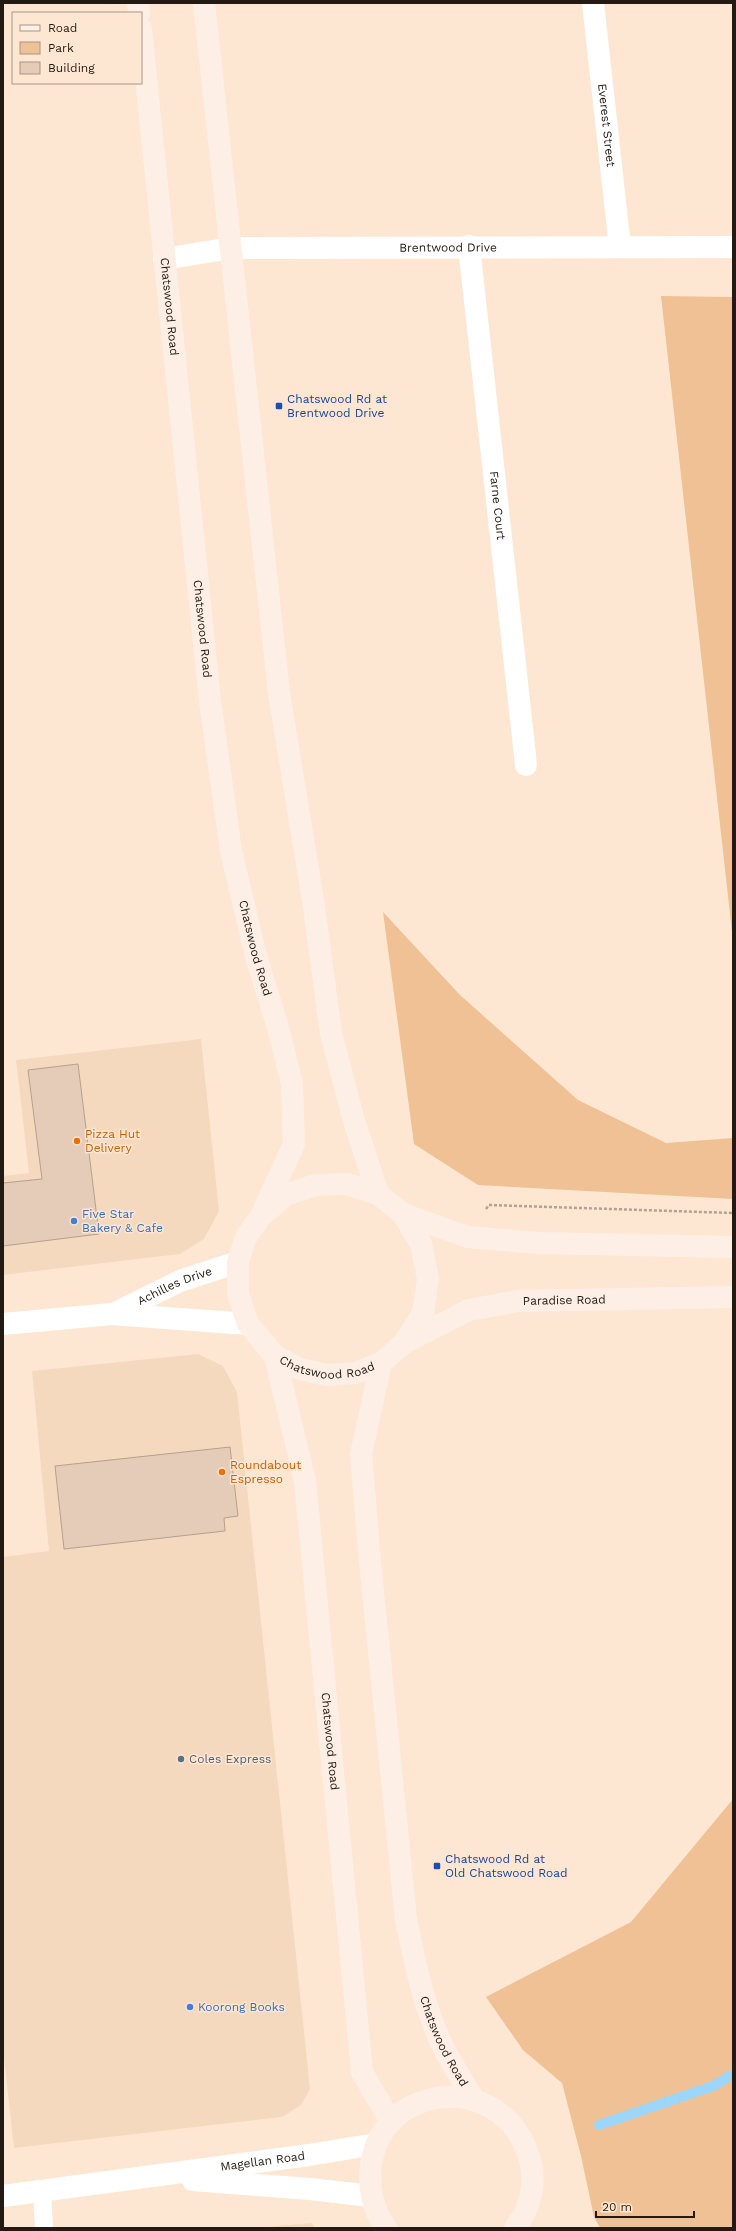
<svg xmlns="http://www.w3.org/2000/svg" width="736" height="2231" viewBox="0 0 736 2231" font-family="'Work Sans',sans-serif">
<rect width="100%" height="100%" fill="#fee7d2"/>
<path fill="#f5d9be" d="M201,1039L219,1211L204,1239L180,1254L3,1275V1176L29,1173L16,1060Z
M198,1354L223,1366L237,1392L310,2089L301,2105L282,2117L14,2148L3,2048V1557L49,1551L32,1371Z
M311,2223L316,2228H256Z"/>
<path fill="#efc194" d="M661,296L733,297V941Z
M383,912L460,995L578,1100L666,1143L733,1138V1199L478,1185L414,1144Z
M733,1799V2228H600L594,2217L581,2156L562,2083L523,2050L486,1997L631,1922Z"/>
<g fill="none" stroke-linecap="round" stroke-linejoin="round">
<path stroke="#9dd6fb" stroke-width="10" d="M599,2125L713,2086L733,2074"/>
</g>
<path fill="#e4ccb9" stroke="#b6a08d" d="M78,1064L99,1234L3,1246V1183L42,1179L28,1070Z
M230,1447L238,1516L224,1518L225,1531L64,1549L55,1466Z"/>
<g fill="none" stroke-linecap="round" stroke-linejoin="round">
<path stroke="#b3a191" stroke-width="2.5" stroke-dasharray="3 2" stroke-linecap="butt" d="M486,1209L489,1205L733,1213"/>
<path stroke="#fff" stroke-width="18" d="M42,2192L44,2228"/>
<g stroke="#fff" stroke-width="22">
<path id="s1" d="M593,3L620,247"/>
<path id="s2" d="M469,246L526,765"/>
<path id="s3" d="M164,259L231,248L733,247"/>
<path d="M193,2180L310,2189L371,2196"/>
<path id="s4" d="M3,2196L309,2155L376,2144"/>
</g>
<g stroke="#fff" stroke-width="22">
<path id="s5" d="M113,1314L180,1281L238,1262"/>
<path d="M3,1324L112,1314L248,1324"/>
</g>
<g stroke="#fdefe6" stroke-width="22">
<path d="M138,3L139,13"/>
<path d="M204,3L279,693L314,907L331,1033L354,1121L378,1194"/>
<path id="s6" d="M141,29L210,701L231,851L256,956L279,1031L292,1084L294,1144L261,1216L246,1237L238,1262V1294L248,1324L275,1356L300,1369L327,1375L355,1373L381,1363L404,1343L423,1313L428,1279L421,1244L403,1214L378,1194L347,1184L315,1185L286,1195L261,1216"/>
<path d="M403,1214L468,1237L539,1243L733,1247"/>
<path id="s7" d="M404,1343L469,1310L518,1301L733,1297"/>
<path id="s8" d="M275,1356L305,1481L362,2072L391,2122"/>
<path id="s9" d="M381,1363L361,1454L370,1562L406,1919C415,1964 424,2008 444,2049C453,2066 464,2083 474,2100"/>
<path d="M386,2228C359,2191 366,2130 410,2107C458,2082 514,2105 529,2157C537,2181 531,2208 515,2228"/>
</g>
</g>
<g fill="#1a4fb4" stroke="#fee7d2" stroke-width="1.5">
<rect x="275" y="402" width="8" height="8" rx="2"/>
<rect x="433" y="1862" width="8" height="8" rx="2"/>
</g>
<g fill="#e8710a" stroke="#fee7d2" stroke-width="1.5">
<circle cx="77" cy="1141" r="4"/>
<circle cx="222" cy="1472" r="4"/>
</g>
<g fill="#3f7fe0" stroke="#fee7d2" stroke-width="1.5">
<circle cx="74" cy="1221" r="4"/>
<circle cx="190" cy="2007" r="4"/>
</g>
<circle fill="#5c6f8a" stroke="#fee7d2" stroke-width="1.5" cx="181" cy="1759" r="4"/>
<g text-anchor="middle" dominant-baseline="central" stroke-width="3" stroke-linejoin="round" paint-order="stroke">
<g font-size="12" fill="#231b13" stroke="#fee7d2">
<text stroke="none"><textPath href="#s1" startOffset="123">Everest Street</textPath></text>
<text stroke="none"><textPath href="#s3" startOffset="285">Brentwood Drive</textPath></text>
<text stroke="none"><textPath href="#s6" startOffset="279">Chatswood Road</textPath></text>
<text stroke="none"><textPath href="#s2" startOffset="261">Farne Court</textPath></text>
<text stroke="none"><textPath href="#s6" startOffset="603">Chatswood Road</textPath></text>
<text stroke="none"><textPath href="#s6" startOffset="927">Chatswood Road</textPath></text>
<text stroke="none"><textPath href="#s5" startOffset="68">Achilles Drive</textPath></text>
<text stroke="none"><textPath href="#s7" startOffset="169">Paradise Road</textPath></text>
<text stroke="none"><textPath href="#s6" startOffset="1420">Chatswood Road</textPath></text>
<text stroke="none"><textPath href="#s8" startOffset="390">Chatswood Road</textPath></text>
<text stroke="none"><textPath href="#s9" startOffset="689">Chatswood Road</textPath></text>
<text stroke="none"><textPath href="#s4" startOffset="262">Magellan Road</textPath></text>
</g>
<g font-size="12" fill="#164399" stroke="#fee7d2" text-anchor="start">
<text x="287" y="399">Chatswood Rd at<tspan x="287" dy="14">Brentwood Drive</tspan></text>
<text x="445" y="1859">Chatswood Rd at<tspan x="445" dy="14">Old Chatswood Road</tspan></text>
</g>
<g font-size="12" fill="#c56008" stroke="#fee7d2" text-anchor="start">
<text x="85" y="1134">Pizza Hut<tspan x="85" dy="14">Delivery</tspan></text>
<text x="230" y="1465">Roundabout<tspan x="230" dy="14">Espresso</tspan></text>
</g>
<g font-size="12" fill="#366cbe" stroke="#fee7d2" text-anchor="start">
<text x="82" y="1214">Five Star<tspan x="82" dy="14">Bakery &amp; Cafe</tspan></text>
<text x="198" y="2007">Koorong Books</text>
</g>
<g font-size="12" fill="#4e5e75" stroke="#fee7d2" text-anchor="start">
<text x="189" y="1759">Coles Express</text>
</g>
</g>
<rect width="736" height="2231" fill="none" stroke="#231b13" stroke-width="8"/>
<rect x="12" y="12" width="130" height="72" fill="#fee7d2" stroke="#a69586"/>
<rect x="20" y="25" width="20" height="6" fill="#fdefe6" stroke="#a69586"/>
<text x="48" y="32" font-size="12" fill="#231b13">Road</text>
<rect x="20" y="42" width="20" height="12" fill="#efc194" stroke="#a69586"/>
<text x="48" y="52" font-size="12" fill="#231b13">Park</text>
<rect x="20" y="62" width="20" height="12" fill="#e4ccb9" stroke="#a69586"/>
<text x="48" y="72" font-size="12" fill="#231b13">Building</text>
<path d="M596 2211v6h98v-6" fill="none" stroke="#231b13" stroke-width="2"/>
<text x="602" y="2211" font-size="12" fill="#231b13" stroke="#fee7d2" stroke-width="3" paint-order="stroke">20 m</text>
</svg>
